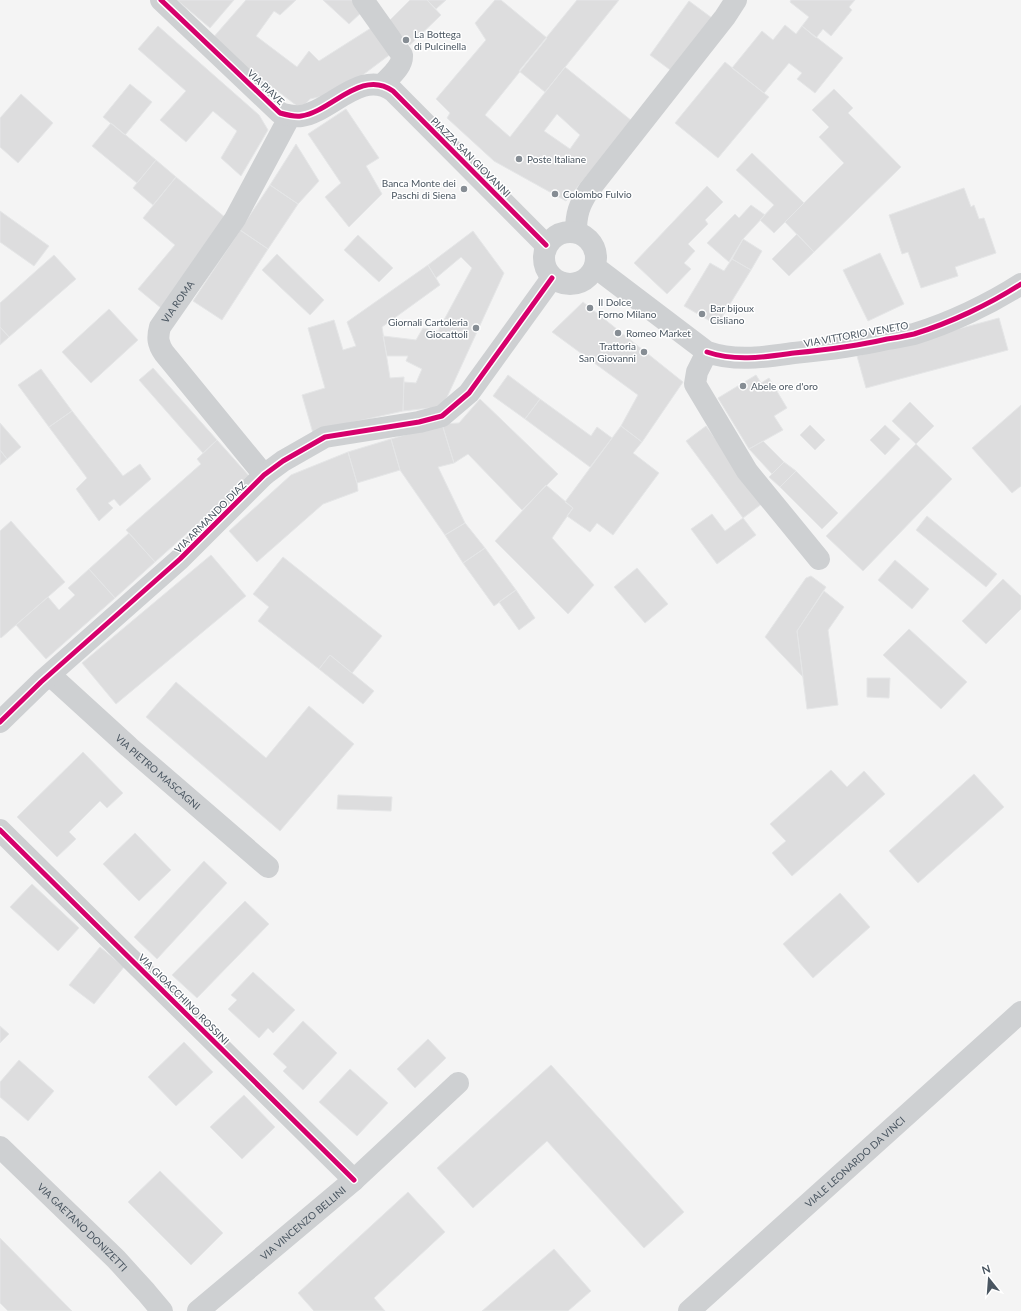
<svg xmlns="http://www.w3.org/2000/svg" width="1021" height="1311" viewBox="0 0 1021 1311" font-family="Lato,sans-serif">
<rect width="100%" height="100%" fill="#f4f4f4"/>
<path fill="#ddddde" stroke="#e5e6e7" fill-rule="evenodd" d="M177,0H234L210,28Z
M246,0H296L280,15L274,11L256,36L297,67L309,51L319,61L371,28L392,53L340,92L310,99L301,109L211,40Z
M323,0H357L364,10L349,24Z
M410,0H427L441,15L410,45L388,22Z
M427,0H446L436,9Z
M495,0H501L547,38L485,115L510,137L565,67L632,121L566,201L494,161L447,118L450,113L436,99L486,40L475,23ZM557,114L580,135L570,149L544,131Z
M577,0H619L545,92L519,71Z
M791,0H855L849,7L852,10L831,36L823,29L816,38L802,26L809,17L790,2Z
M689,1L712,18L673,72L650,55Z
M785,25L796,34L802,26L843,58L815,93L797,79L802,73L789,63L764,93L732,68L762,31L773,40Z
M158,26L259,115L268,130L241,176L221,158L237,131L213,111L186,142L160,120L186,91L138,49Z
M725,62L769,97L718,158L675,123Z
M130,84L152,102L125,135L103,117Z
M834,89L853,108L848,113L901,167L814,252L785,222L844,163L819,137L829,127L812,110Z
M21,94L53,123L18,163L0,147V118Z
M346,109L379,158L366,166L382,194L349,227L325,197L341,183L308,134Z
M111,123L156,160L137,183L92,146Z
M296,144L319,181L298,204L270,185Z
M752,153L804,203L774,233L760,220L774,205L736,170Z
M156,160L176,177L153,205L133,188Z
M176,177L232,223L161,308L138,289L175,245L143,218Z
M270,185L298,204L268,249L240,230Z
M707,186L723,202L705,220L708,224L688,244L695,251L684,263L691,269L667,294L634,263Z
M964,188L971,207L974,205L979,219L984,218L996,253L955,267L958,276L921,288L908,252L902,254L889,215Z
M751,205L765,215L743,239L729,262L707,243L735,214L739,218Z
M0,211L49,246L34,266L0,242Z
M240,230L268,249L222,320L193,301Z
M473,231L504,273L442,408L435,410L429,408L403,411L404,382L416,383L422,369L406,361L408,356H387L383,336L416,340L423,328L438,331L472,268L461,257L436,278L428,265Z
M797,234L814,252L789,276L772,259Z
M358,235L393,268L379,282L344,250Z
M743,239L762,251L751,270L732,259Z
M880,253L904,304L868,321L843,270Z
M277,254L324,300L310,315L262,270Z
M54,255L76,279L9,337L0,327V303Z
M732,259L751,270L717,325L684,306L710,263L724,271Z
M428,265L440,285L382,327L390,378L404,377L403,411L331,427L313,433L302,395L325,388L308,328L334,320L343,350L356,346L347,322Z
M583,302L683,382L642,442L621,426L638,395L552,332Z
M109,309L138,340L91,383L62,352Z
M999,318L1008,350L866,388L857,356Z
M0,327L9,337L0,345Z
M153,368L217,440L203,453L139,380Z
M41,369L72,411L49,427L18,385Z
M508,375L540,399L525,419L493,396Z
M756,375L761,383L769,378L787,408L774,416L783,430L749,449L718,398Z
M480,399L558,474L522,510L468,454L454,463L442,424L459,423Z
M540,399L591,436L597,427L612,438L590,467L525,419Z
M910,402L934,426L916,444L892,421Z
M1021,405V486L1012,493L972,448Z
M72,411L123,476L140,464L151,479L120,506L114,499L108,503L113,508L99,521L76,489L87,478L49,427Z
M0,423L21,447L7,459L0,450Z
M442,424L454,463L438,467L465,523L445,535L400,470L391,439Z
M810,425L825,440L815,450L800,435Z
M885,425L900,439L885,455L870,440Z
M621,426L642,442L633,453L659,473L613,535L597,523L590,532L567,516L573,508L565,502Z
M706,426L763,503L743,518L686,441Z
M391,439L400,470L357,483L348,452Z
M217,440L250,477L155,562L126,530L201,464L197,459Z
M763,441L784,462L772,474L749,449Z
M916,444L952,479L863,571L826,536Z
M0,450L7,459L0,465Z
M348,452L357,483L358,491L323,504L257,562L229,531L291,475Z
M784,462L796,471L780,487L769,477Z
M796,471L838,513L822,529L780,487Z
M546,485L573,508L552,538L594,585L568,614L495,541Z
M712,514L725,531L743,518L756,535L717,564L691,529Z
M927,516L997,574L986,587L916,530Z
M11,521L65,582L1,638L0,637V531Z
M465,523L485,548L463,563L445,535Z
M129,533L155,562L115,598L89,569Z
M485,548L516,590L494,606L463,563Z
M211,555L246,596L116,704L82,663Z
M283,557L382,636L352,673L330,655L319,669L258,621L269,607L253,594Z
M895,560L929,589L912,609L878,580Z
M637,568L668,604L645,623L614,587Z
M89,569L115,598L46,659L16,625L48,597L59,610L75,595L68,588Z
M811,576L826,587L797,631L803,677L765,637L806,578Z
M1003,579L1021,596V609L986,644L962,621Z
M516,590L535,618L519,630L499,602Z
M824,591L844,607L828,630L838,705L807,709L797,631Z
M909,629L967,682L941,709L883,655Z
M330,655L374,691L363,704L319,669Z
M867,678H890L889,698L867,697Z
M176,682L266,758L309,706L354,744L280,831L146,717Z
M83,752L123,793L107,808L100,801L69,832L76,839L57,857L17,817Z
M831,770L847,787L864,771L885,794L792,876L772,853L786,841L770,824Z
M974,774L1004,807L918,883L889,851Z
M338,795L392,797L391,811L337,809Z
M135,833L171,870L139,901L103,864Z
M204,861L227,883L157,959L134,937Z
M32,884L79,928L58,951L10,907Z
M840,893L870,927L813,978L783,944Z
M245,901L269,924L197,998L172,975Z
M100,947L124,967L94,1004L69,985Z
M253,972L295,1010L273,1033L268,1028L259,1038L228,1009L237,1000L231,995Z
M303,1021L337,1053L303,1090L283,1071L287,1067L273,1054Z
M0,1026L9,1034L0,1043Z
M428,1039L446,1058L415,1088L397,1069Z
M184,1042L213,1072L176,1106L148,1077Z
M19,1060L54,1091L28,1121L0,1097V1082Z
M551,1065L684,1212L644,1248L547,1141L473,1208L437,1168Z
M350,1069L388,1103L357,1136L319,1102Z
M244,1095L275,1127L242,1159L210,1127Z
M160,1171L223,1233L191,1265L128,1202Z
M408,1192L445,1232L374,1298L385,1311H314L298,1293Z
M0,1238L72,1311H8L0,1303Z
M554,1249L591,1291L568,1311H482Z"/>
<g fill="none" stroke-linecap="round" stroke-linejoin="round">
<g stroke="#ced0d2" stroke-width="22">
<path d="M363,0L402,55C403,67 389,77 382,85"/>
<path d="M576,232C576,214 579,205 589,190L725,17L736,0"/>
<path d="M707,352L697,372L695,384L747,471L819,559"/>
<path id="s1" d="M264,475L164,353C158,344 157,338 160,327L235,219L290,116"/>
<path id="s2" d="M50,675L129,747L268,867"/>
<path d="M0,722L41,682L180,559L264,475L283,461L325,437L419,422L442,416L469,393L552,278"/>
<path d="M0,830L354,1180"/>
<path id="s3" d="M0,1147L116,1259L146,1292L162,1311"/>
<path id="s4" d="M198,1311L354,1180L458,1083"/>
<path id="s5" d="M689,1311L1021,1012"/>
</g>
<path stroke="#ced0d2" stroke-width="22" d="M161,0L280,113C287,115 294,117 301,116C331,112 361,68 393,91L546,245
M544 258a26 26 0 1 1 52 0a26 26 0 1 1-52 0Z
M595,267L707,352C736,362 765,357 794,353C825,350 857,346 887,339C896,338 905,336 914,334C950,323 990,304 1021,284"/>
<defs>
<path id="cycleway" d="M161,0L280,113C287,115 294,117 301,116C331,112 361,68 393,91L546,245
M707,352C736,362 765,357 794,353C825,350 857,346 887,339C896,338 905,336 914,334C950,323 990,304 1021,284
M0,722L41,682L180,559L264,475L283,461L325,437L419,422L442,416L469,393L552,278
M0,830L354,1180"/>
</defs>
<use href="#cycleway" stroke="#fff" stroke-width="8"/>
<use href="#cycleway" stroke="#d6006c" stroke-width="5"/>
</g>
<g fill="#868d94" stroke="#fff" stroke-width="1.5">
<circle cx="406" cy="40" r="4"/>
<circle cx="519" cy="159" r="4"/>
<circle cx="464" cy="189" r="4"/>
<circle cx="555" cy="194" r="4"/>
<circle cx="590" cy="308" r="4"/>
<circle cx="702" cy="314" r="4"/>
<circle cx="476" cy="328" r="4"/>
<circle cx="618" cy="333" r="4"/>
<circle cx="644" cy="352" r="4"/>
<circle cx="743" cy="386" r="4"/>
</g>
<g text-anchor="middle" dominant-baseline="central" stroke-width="3" stroke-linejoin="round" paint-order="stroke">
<g font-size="10" fill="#4a5661" stroke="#fff" text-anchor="start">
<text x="414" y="34">La Bottega<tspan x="414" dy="12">di Pulcinella</tspan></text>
<text x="527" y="159">Poste Italiane</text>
<text x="456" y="183" text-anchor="end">Banca Monte dei<tspan x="456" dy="12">Paschi di Siena</tspan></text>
<text x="563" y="194">Colombo Fulvio</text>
<text x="598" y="302">Il Dolce<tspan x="598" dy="12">Forno Milano</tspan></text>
<text x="710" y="308">Bar bijoux<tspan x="710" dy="12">Cisliano</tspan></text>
<text x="468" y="322" text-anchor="end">Giornali Cartoleria<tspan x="468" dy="12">Giocattoli</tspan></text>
<text x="626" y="333">Romeo Market</text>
<text x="636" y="346" text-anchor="end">Trattoria<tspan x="636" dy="12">San Giovanni</tspan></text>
<text x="751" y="386">Abele ore d'oro</text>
</g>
<g font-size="10" fill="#4a5661" stroke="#fff">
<text transform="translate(266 87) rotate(43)">VIA PIAVE</text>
<text transform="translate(471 157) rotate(45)">PIAZZA SAN GIOVANNI</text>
<text stroke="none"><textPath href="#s1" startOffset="216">VIA ROMA</textPath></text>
<text transform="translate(856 334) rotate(-10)">VIA VITTORIO VENETO</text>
<text transform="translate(210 517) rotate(-45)">VIA ARMANDO DIAZ</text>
<text stroke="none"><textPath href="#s2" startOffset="145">VIA PIETRO MASCAGNI</textPath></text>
<text transform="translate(184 999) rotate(45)">VIA GIOACCHINO ROSSINI</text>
<text stroke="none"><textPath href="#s5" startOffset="223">VIALE LEONARDO DA VINCI</textPath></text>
<text stroke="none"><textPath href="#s4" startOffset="137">VIA VINCENZO BELLINI</textPath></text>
<text stroke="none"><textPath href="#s3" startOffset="115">VIA GAETANO DONIZETTI</textPath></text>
</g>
</g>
<g transform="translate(989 1279) rotate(343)" stroke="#ffffff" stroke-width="3" paint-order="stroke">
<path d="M0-3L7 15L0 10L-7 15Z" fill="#4a5661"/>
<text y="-6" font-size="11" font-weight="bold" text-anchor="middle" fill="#4a5661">N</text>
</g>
</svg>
